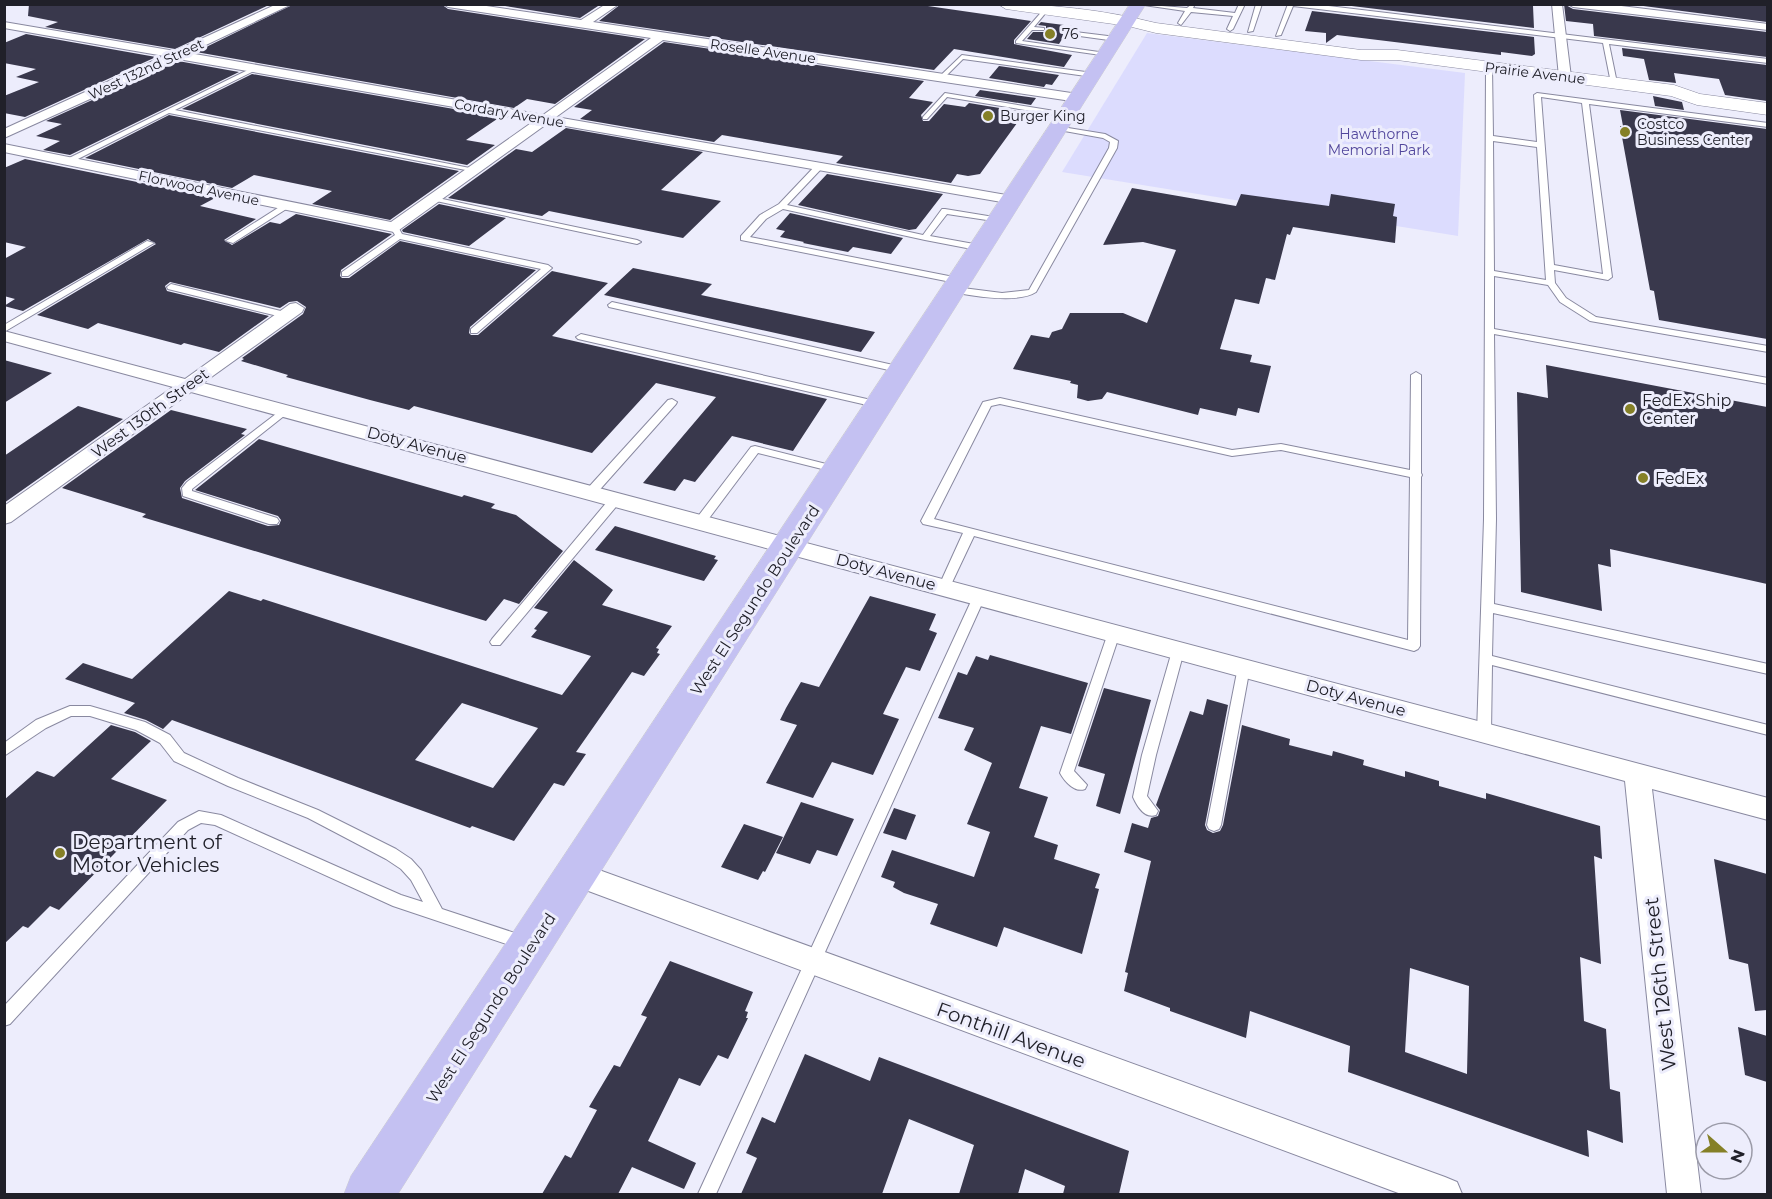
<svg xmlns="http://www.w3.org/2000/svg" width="1772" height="1199" viewBox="0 0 1772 1199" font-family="Montserrat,sans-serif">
<rect width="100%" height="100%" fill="#ededfc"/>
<path fill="#dcdcfe" d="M1147,33L1465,73L1458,236L1062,172Z"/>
<path fill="#39384c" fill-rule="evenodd" d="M29,4H271L175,49L45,27L58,22L28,16Z
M294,4H441L448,9L645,39L555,104L527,99L514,108L196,52Z
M492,4H601L580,18Z
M621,4H914L1031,21L1014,40V44L1072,55L1064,67L954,49L934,70L599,21Z
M1335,4L1533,6L1534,28Z
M1564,4L1573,9L1767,32V57L1594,36L1593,24L1566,21Z
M1628,4H1767V22Z
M1312,11L1534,37L1535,54L1532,56L1501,52V55L1337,35L1326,43V33L1305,31Z
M1041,22L1048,23L1072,26L1065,30L1063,34L1064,36L1059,44L1027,39L1033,32H1046V26L1038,25Z
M26,34L156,57L25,117L4,113V96L39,82L16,77L36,69L4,63V43Z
M664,42L924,81L909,98L933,102L921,115L923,121H929L944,104L965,107L969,103L1025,112L980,174L968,176L957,174L951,183L836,163L843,156L722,135L714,142L580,119L592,110L574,107Z
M1622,48L1767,65V101L1725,95L1719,79L1674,73L1676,83L1649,80L1644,59L1623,56Z
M178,61L239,72L70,155L43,150L60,141L36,136L62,124L46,121Z
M999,66L1059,75L1052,85L1046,84L1044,87L989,78Z
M252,74L500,117L466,140L495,145L467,165L182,109Z
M980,90L1036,98L1031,105L975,96Z
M1653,96L1682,102L1684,110L1655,106Z
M1620,110L1767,129V339L1659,320L1654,291L1650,290L1620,126H1623Z
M169,115L459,171L390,220L312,204L332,191L254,175L232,188L85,158Z
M566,128L703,152L661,190L721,201L683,238L549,211L542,216L448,198L516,149L532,152Z
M25,159L215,198L200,206L256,219L224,240L232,245L270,222L280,224L296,214L392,234L341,270L340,276L342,278H349L400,241L536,270L470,327L469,333L471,335H478L552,271L608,283L552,336L827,399L793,451L732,436L695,482L684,479L675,491L643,483L716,397L656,383L592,453L414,406L409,410L370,400L286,377L288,375L241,361L244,359L242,358L303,314L306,307L297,301L289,302L280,308L170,282L165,286L167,291L269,316L219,352L184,343L181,345L98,323L88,329L37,315L156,244L148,239L23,311L4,306L15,299L4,296V259L26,247L4,242V168Z
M827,174L943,194L916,229L909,230L798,205Z
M1132,188L1236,206L1241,194L1329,206L1331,194L1395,204L1393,216L1397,217L1395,243L1293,227L1290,235L1287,234L1275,280L1266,278L1259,304L1235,299L1220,349L1252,355L1250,362L1271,366L1259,413L1238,408L1236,416L1200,408L1198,415L1107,392L1102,399L1088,401L1077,398L1078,385L1070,383L1071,381L1013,369L1031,335L1049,338L1052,332L1062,329L1070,313H1123L1147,323L1176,250L1143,242L1103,245Z
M439,204L506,218L469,246L403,232L402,230Z
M790,213L903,238L891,254L853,247L848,252L803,243L804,242L780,237L785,231L776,229Z
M633,268L712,284L701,295L875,332L861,352L604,295Z
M4,360L52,373L4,403Z
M1546,365L1767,407V584L1610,549L1611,567L1598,564L1602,611L1521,592L1517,392L1548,398Z
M78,406L123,419L4,503V456Z
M171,410L247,429L241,434L245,435L185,481L180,488L182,498L268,526L279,525L281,520L278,516L195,490L259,439L462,497L464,495L495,504L491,508L516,515L563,551L519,604L504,599L486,621L142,517L146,514L62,488Z
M615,526L716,556L714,559L718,560L704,581L595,550Z
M574,560L613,590L602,605L672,626L656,648L659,649L657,653L660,654L644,676L632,672L576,752L586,754L564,786L554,783L514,841L472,826L470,828L172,720L163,729L146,720L124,713L135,703L65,679L83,663L132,679L229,591L261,601L263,599L562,695L591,656L531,637L537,630L534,629L548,612L534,608ZM462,703L538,728L493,788L415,760Z
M870,596L936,614L929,630L937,633L920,671L906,667L883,714L899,719L873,775L832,762L813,798L766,783L797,725L780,720L786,708L801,682L819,687Z
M990,655L1088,683L1071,734L1041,726L1019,788L1048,797L1034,837L1058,845L1054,859L1100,874L1095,888L1099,889L1082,954L1004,927L997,947L930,924L938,904L904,893L893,887L895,882L881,877L892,850L974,877L990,832L967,824L992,763L964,750L974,728L938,718L958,672L967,675L976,656L988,660Z
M1104,688L1151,700L1120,814L1096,806L1105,774L1078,766Z
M1207,699L1228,705L1205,825L1207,830L1213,833L1220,831L1223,825L1242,725L1290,739L1289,745L1332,756L1333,751L1364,760L1363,765L1405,777V771L1439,781V786L1486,799V793L1600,826L1602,859L1594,856L1601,964L1580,957L1584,1021L1606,1029L1610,1089L1620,1092L1623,1143L1587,1130L1589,1157L1348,1072L1350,1046L1250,1011L1246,1038L1170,1011V1008L1124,991L1128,973L1125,972L1151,861L1124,852L1132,823L1148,828L1151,818L1158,816L1160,810L1156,805L1190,711L1203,715ZM1410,968L1469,986L1467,1074L1405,1052Z
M111,725L135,732L151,741L111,779L167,800L59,910L50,906L28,928L23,926L4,944V800L37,771L54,777Z
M801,802L854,819L837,856L817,850L810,864L776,853Z
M894,808L916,815L906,840L883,833Z
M744,824L783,837L765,872L763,871L758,880L721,867Z
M1714,859L1767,874V1010L1755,1011L1748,964L1729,959Z
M670,961L753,992L745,1011L748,1012L746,1018H748L728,1059L718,1055L700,1086L679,1078L648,1141L696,1163L684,1189L632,1167L618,1194H542L565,1155L571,1158L597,1110L589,1107L614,1065L620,1067L647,1017L641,1015Z
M1738,1027L1767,1036V1082L1745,1075Z
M805,1054L870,1081L879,1057L1129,1151L1119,1194H1063L1065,1186L1025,1169L1018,1194H959L974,1145L909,1119L882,1194H741L757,1158L746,1153L762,1117L775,1123Z"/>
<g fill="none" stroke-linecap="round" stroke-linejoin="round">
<defs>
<path id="lane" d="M1137,4L1187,8L1192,4L1194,6L1193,8L1235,13L1239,4H1245L1233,29L1230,31L1227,29L1233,16L1191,12L1181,25L1178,23L1185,11Z
M1256,4H1262L1253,31L1248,32Z
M1288,4H1312L1768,59V63L1609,44L1617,83L1614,85L1611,83L1603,43L1293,6L1281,35L1276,36Z
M1045,8L1048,10L1034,27L1044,28V30H1032L1022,41L1106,53L1109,55L1108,56L1016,43V41Z
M1067,31L1116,37L1119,39L1116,41L1065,34Z
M962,55L1093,73L1096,75L1093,77L963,59L943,79H939V77Z
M1489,65L1492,67L1493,136L1537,142L1534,95L1537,93L1768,123V127L1589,104L1612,277L1608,280L1554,270L1555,283L1566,298L1596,317L1768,346V352L1590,321L1560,302L1548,285L1494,276V329L1768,378V384L1494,334L1496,519L1494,604L1768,664V674L1493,613L1492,656L1768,725V735L1492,665L1491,733L1489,737L1484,738L1479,737L1477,733L1484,519L1486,67ZM1541,97L1582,103L1603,274L1554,265ZM1493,141L1537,147L1546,280L1494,271Z
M254,67L257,69L256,70L175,110L480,170L476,172L169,113L70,163L63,161Z
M945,93L1067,113L1070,115L1067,117L947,97L927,119H923V117Z
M1056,126L1105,134L1118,141L1117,148L1036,292C1018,304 973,296 952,292V288L955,287L1002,293L1029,290L1109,148L1110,142L1103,138L1059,130H1056Z
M816,165L823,167L787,205L923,235L942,209H945L1000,218L1004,220L1000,222L947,214L930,236L985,246V250L982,251L925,240L783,209L766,219L750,237L964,279V283L961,284L741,240V236L760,215L779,204Z
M433,197L637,240L641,242L637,244L436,201H433Z
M284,204L291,206L233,243L226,241Z
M391,225H397L402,234L548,265L552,268L477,333H471V329L541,269L400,239L348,276H342V272L395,235L390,227Z
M147,241L154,243L4,332V325Z
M171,284L289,313L291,315L286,318L168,289L167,287Z
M612,302L902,367L907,370L902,373L609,307L608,305Z
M581,334L880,402L885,405L880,408L578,339L576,337Z
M1416,372L1421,375V473L1422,475L1421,477L1420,646L1418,649L1414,651L974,536L948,591L944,592L938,588L963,533L923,524L921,521L983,402L1000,398L1232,450L1281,444L1410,470L1411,375ZM1000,404L1232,456L1281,450L1410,477L1408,640L934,519L991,406Z
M672,399L677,402L676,404L595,495H587L586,492L587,489L668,400Z
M285,407L289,408V412L192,489V491L277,518L279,521L277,524H269L183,496L182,488L187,482Z
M755,446L842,468L843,470L838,473L758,453L704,525H696L694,522L696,519L751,447Z
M616,495L621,499L620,502L500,645H492L490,642L492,639L612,496Z
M979,593L985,597L716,1194H698L973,597Z
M1114,628L1118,630L1120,633L1074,771L1087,785L1085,789C1075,793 1065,782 1060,773L1108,633L1110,630Z
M1178,646L1182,648L1184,651L1156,755L1147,796L1158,811L1156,815C1145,819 1137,806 1133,797L1142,755L1172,651L1174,648Z
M1244,662L1248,664L1250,667L1221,825L1219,829L1214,831L1209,829L1207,825L1238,667L1240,664Z
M70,706H90L145,722L170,735L184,753L238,778L318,810L396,849L411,859L421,870L442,909L530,938L532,943L530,948L524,950L393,906L215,825L201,823L188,830L10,1024L4,1026V1006L178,822L199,811L221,815L401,895L423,902L411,880L401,869L386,859L308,818L228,786L174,761L160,743L136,730L90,716H71L46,728L4,756V743L36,720Z"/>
<path id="street" d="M277,4H292L189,53L543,115L651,38L448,7L443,4H473L581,20L606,4H619L593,22L1078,94L1084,98L1078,102L663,40L556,117L1018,197L1020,200L1013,204L548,123L399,230L394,232L4,152V144L391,222L534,121L178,59L4,138V129L164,56L4,28V22L175,51Z
M1552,4H1562L1571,77L1565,81L1559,77Z
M1568,4H1605L1768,24V30L1573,7Z
M296,303L304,308L302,312L203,383L1768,798V820L1652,789L1701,1194H1667L1625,781L191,392L11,522L4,524V506L173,387L4,341V331L185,379L290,304Z
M577,862L1445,1177L1457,1182L1462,1194H1401L567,883L563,874L567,865Z"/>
<path id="secondary" d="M998,4C1052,4 1104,10 1156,23L1361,50H1397L1674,85L1700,94L1768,103V115L1697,105L1671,96L1397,60H1361L1156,33L1128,26L1006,9Z"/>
<path id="primary" d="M1130,4H1146L398,1194H344L351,1176Z"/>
</defs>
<use href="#lane" stroke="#8989a0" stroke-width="2"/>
<use href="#street" stroke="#8989a0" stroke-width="2"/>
<use href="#secondary" stroke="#8989a0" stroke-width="1"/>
<use href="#primary" stroke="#ceced0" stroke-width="1"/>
<use href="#lane" fill="#fff" fill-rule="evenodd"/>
<use href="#street" fill="#fff" fill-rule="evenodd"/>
<use href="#secondary" fill="#fff" fill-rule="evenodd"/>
<use href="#primary" fill="#c4c1f2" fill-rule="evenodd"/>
</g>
<g fill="#858027" stroke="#ededfc" stroke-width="2">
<circle cx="1050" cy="34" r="6"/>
<circle cx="988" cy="116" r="6"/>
<circle cx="1625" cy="132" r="6"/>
<circle cx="1630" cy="409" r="6"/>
<circle cx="1643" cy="478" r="6"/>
<circle cx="60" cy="853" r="6"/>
</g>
<g text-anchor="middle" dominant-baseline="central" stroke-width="6" stroke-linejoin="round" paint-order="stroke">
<g font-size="14" fill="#202029" stroke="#ededfc" text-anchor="start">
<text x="1062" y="34">76</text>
<text x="1000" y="116">Burger King</text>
<text x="1637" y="124">Costco<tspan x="1637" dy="16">Business Center</tspan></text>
</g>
<g font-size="14" fill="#202029" stroke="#ededfc">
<text transform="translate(763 51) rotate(8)">Roselle Avenue</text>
<text transform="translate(146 69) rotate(-25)">West 132nd Street</text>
<text transform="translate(1535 73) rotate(7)">Prairie Avenue</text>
<text transform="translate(509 113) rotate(10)">Cordary Avenue</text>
<text transform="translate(199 188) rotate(12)">Florwood Avenue</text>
</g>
<g font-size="14" fill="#51469c" stroke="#ededfc">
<text x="1379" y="134">Hawthorne<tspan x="1379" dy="16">Memorial Park</tspan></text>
</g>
<g font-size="16" fill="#202029" stroke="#ededfc" text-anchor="start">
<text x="1642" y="400">FedEx Ship<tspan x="1642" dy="18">Center</tspan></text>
<text x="1655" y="478">FedEx</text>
</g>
<g font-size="16" fill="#202029" stroke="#ededfc">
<text transform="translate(150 413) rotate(-36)">West 130th Street</text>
<text transform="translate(417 445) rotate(15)">Doty Avenue</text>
<text transform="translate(886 572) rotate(15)">Doty Avenue</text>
<text transform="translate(755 600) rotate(-57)">West El Segundo Boulevard</text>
<text transform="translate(1356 698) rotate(15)">Doty Avenue</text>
<text transform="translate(491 1008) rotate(-57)">West El Segundo Boulevard</text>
</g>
<g font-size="20" fill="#202029" stroke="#ededfc" text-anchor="start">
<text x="72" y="842">Department of<tspan x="72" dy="23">Motor Vehicles</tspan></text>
</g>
<g font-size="20" fill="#202029" stroke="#ededfc">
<text transform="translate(1660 984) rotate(-96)">West 126th Street</text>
<text transform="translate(1011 1035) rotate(20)">Fonthill Avenue</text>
</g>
</g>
<rect width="1772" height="1199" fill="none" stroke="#202029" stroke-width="12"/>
<g transform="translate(1724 1151) rotate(111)"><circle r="28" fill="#ededfc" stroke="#9b9ba8" stroke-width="1.5"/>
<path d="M0-4.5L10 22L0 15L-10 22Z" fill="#858027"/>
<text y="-9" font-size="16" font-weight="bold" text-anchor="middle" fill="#202029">N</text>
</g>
</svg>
